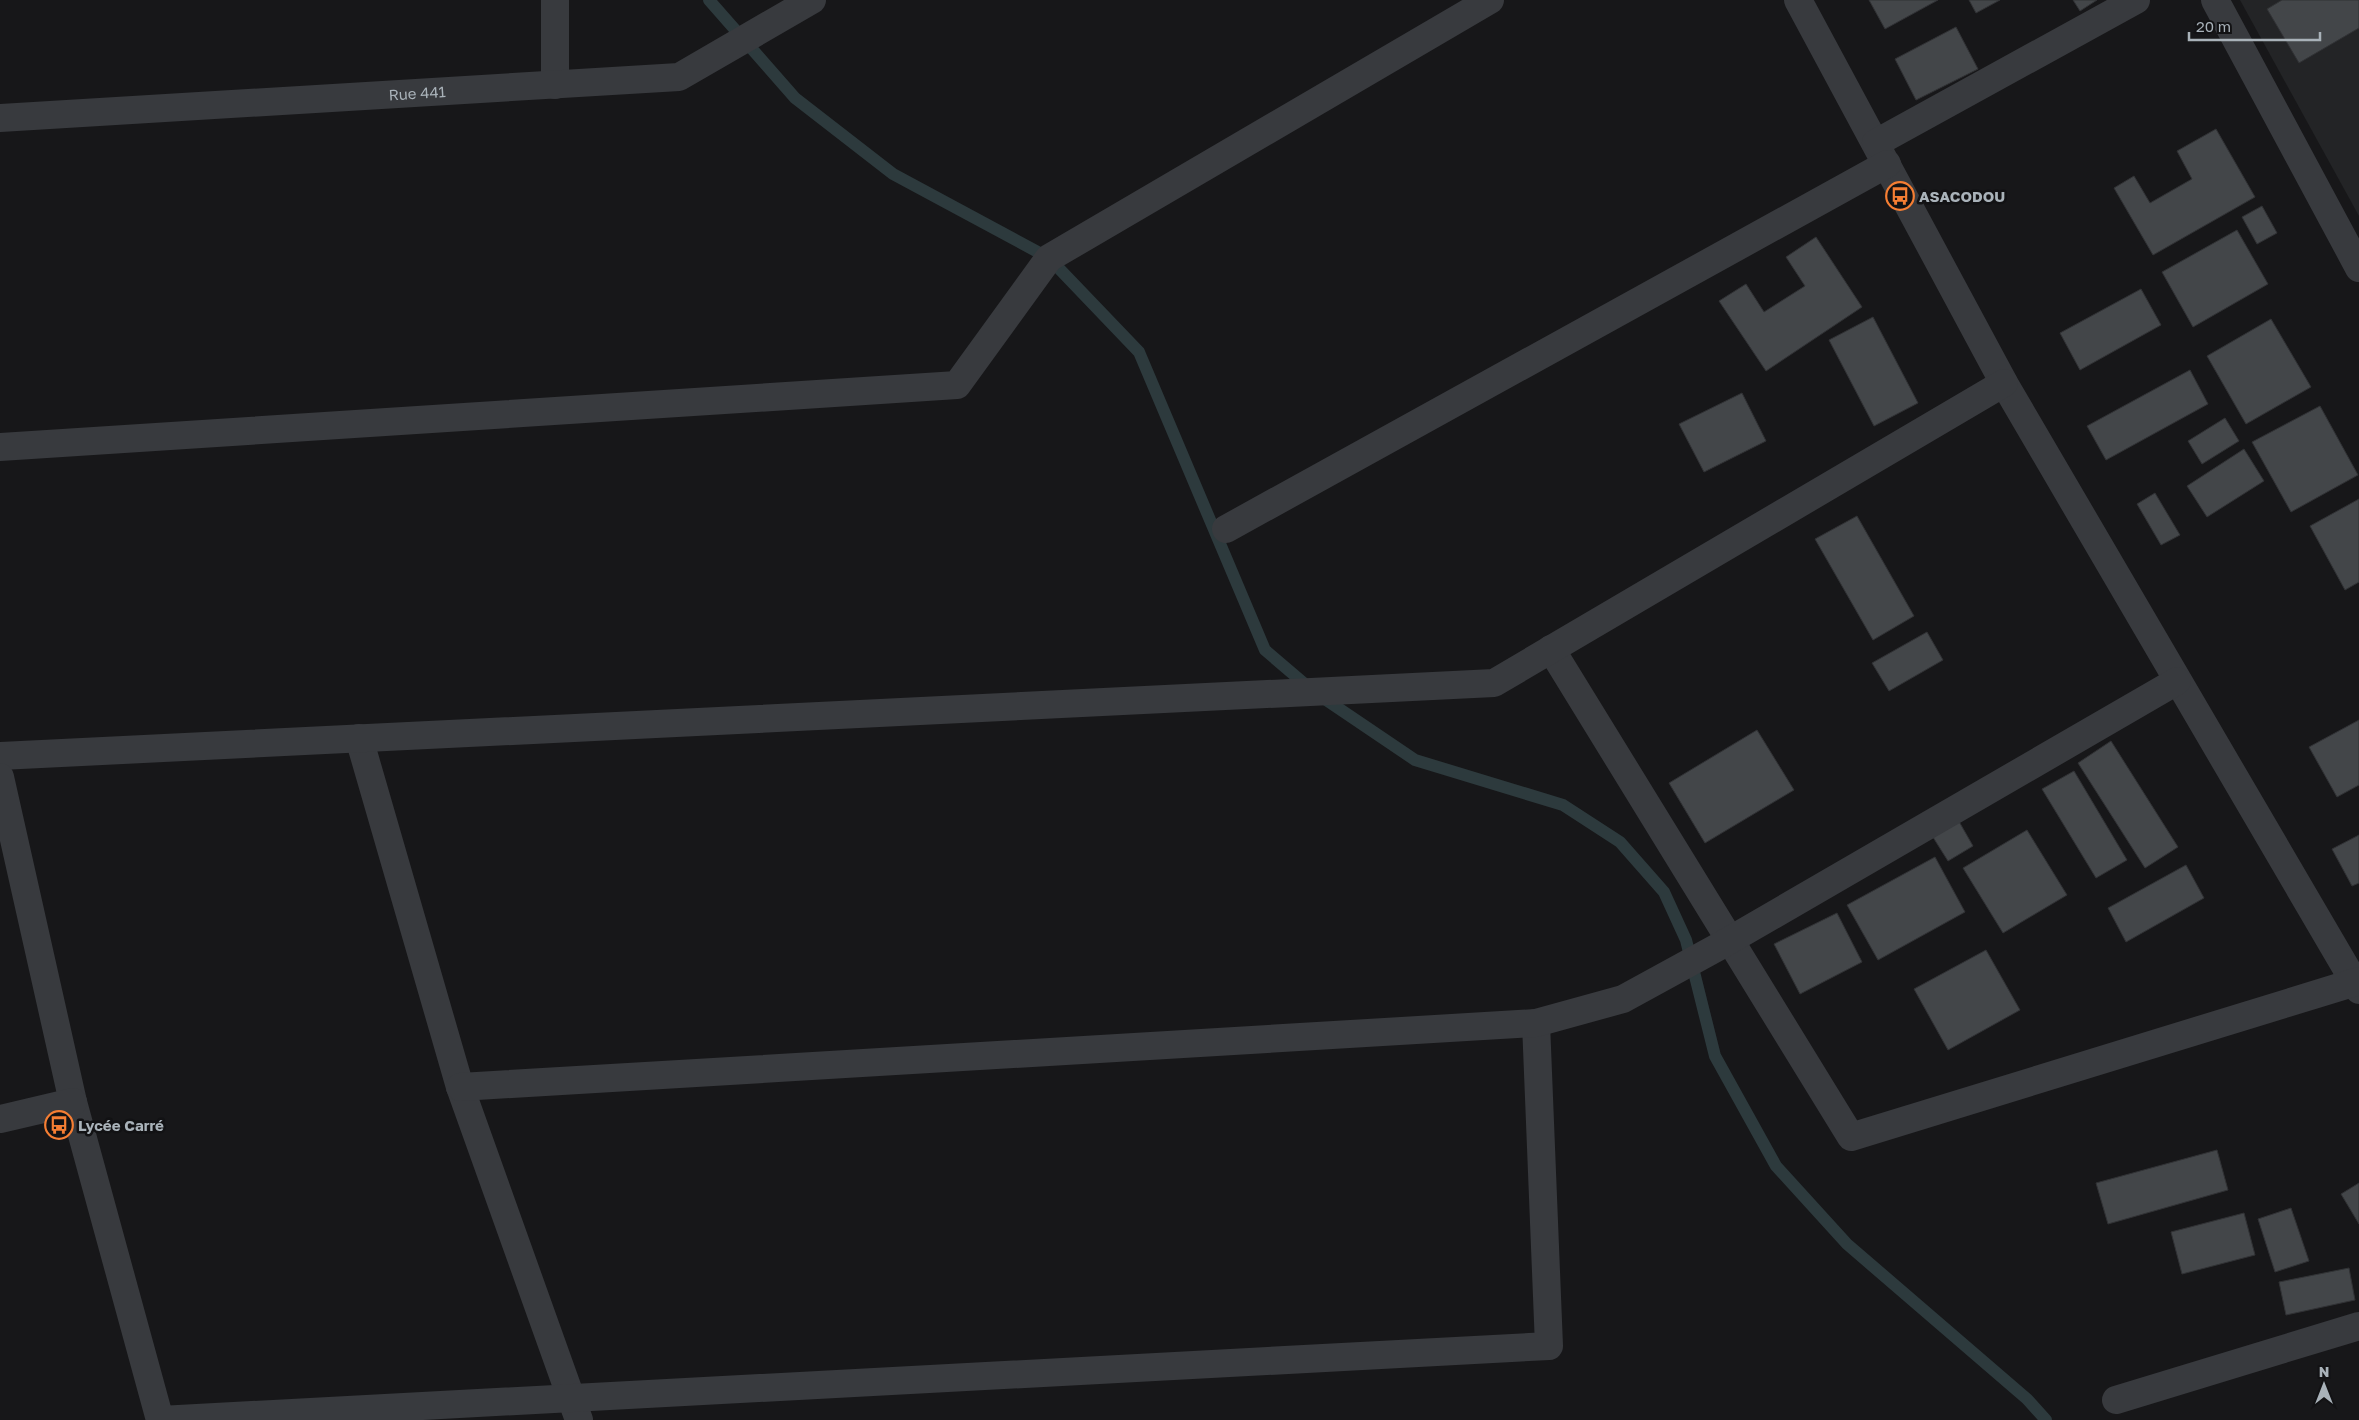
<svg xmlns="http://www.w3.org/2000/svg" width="2359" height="1420" viewBox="0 0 2359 1420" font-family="'Golos Text',sans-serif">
<rect width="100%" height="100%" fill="#171719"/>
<path fill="#232426" d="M2240,0H2359V216Z"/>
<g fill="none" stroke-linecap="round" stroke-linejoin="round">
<path stroke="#2d3a3d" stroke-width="12" d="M709,0L795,98L893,174L1049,258L1139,352L1265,650L1313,691L1415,760L1563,805L1620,842L1664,892L1686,940L1715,1056L1776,1166L1847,1244L2027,1399L2046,1420"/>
</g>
<path fill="#434649" stroke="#313235" d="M1869,0H1938L1885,29Z
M1969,0H2000L1976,13Z
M2073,0H2097L2080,11Z
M2282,0H2359V28L2299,63L2267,9Z
M1956,27L1978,69L1916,100L1895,59Z
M2216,129L2255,197L2153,255L2114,188L2134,176L2150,203L2192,179L2177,151Z
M2262,206L2277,233L2257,244L2242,217Z
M2237,230L2268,284L2193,327L2162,272Z
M1816,237L1862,307L1766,371L1719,301L1746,284L1764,312L1805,286L1786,257Z
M2141,289L2161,325L2080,370L2060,333Z
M1873,317L1918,403L1874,426L1829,340Z
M2271,319L2311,387L2246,424L2207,356Z
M2190,370L2208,404L2106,460L2087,426Z
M1742,393L1766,441L1704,472L1679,424Z
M2320,406L2358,475L2291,512L2252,442Z
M2225,418L2239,441L2202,464L2188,441Z
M2244,449L2264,481L2207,517L2187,486Z
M2155,493L2180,535L2161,545L2137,504Z
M2359,499V582L2345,590L2310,526Z
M1857,516L1914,616L1873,640L1815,539Z
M1927,632L1943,660L1889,691L1872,663Z
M2359,720V785L2337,797L2309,747Z
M1757,730L1794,790L1705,843L1669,783Z
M2111,741L2178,847L2145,868L2078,763Z
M2074,771L2127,860L2096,878L2042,789Z
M1957,818L1973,846L1948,861L1931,834Z
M2027,830L2067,895L2003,933L1963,868Z
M2359,835V883L2352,886L2332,849Z
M1935,857L1965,912L1878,960L1847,905Z
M2186,865L2204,898L2126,942L2108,908Z
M1837,913L1862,962L1800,994L1774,944Z
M1986,950L2020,1010L1948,1050L1914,989Z
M2217,1150L2228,1190L2108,1224L2096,1183Z
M2359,1183V1224L2341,1194Z
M2291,1208L2309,1261L2275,1272L2258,1219Z
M2244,1213L2255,1255L2182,1274L2171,1232Z
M2349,1268L2355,1300L2286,1315L2279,1282Z"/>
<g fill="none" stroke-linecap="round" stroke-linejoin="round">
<g stroke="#383a3e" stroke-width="28">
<path d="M555,0V85"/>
<path d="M1798,0L2004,383L2359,990"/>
<path d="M2215,0L2359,268"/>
<path id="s1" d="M0,118L679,77L812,0"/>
<path d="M1876,143L2136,0"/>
<path d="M0,447L957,385L1049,258L1490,0"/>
<path d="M1226,529L1887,164"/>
<path d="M1551,649L1851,1137L2359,981"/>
<path d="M359,738L460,1087L579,1420"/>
<path d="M0,756L1494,683L2004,383"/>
<path d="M0,777L73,1102L160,1420L1549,1346L1536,1023"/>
<path d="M460,1087L1536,1023L1623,999L1718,947L2177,681"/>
<path d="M0,1119L73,1102"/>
<path d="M2116,1400L2359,1326"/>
</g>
</g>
<defs>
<symbol id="bus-ring" viewBox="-11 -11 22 22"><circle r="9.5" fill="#121214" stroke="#f57e33" stroke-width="1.5"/><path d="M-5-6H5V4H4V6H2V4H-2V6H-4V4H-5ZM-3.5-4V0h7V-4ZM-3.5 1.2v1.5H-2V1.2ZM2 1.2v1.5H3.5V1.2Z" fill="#f57e33"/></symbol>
</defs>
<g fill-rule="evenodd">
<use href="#bus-ring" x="1884" y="180" width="32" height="32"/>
<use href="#bus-ring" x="43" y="1109" width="32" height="32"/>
</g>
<g text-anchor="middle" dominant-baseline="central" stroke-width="5" stroke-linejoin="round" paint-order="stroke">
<g font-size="15" fill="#a9b2b9" stroke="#121214">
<text stroke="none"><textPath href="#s1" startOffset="418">Rue 441</textPath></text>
</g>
<g font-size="15" font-weight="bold" fill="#a9b2b9" stroke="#121214" text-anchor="start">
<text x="1919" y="196">ASACODOU</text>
<text x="78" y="1125">Lycée Carré</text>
</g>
</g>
<g transform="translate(2324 1385)" stroke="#121214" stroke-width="4" paint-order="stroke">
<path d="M0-4L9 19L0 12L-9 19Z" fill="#a9b2b9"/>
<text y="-8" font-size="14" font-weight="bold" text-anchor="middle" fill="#a9b2b9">N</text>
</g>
<path d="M2189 32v8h131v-8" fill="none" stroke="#a9b2b9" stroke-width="2.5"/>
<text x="2196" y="32" font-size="15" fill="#a9b2b9" stroke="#121214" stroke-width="4" paint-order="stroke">20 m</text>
</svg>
